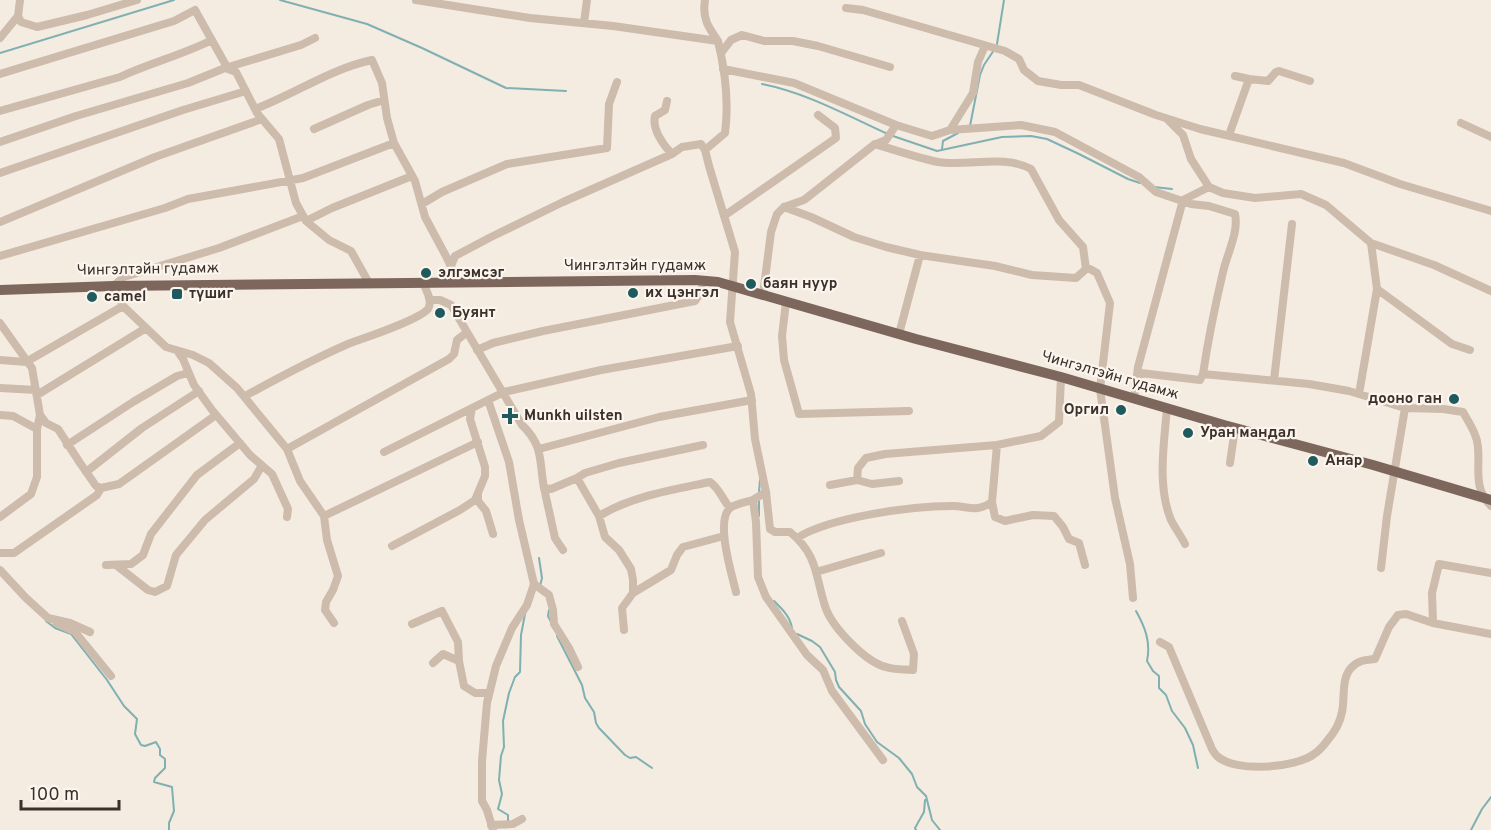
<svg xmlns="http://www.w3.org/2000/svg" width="1491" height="830" viewBox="0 0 1491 830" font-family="Overpass,sans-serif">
<rect width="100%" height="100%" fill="#f4ebe1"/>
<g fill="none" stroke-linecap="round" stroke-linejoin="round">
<path stroke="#7fb0b2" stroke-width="2" d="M280,0L367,24L422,48L506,88L566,91
M997,44L1004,0
M0,53L174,0
M762,84C807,93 846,115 888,134
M970,126L980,75L984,65L994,50
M893,136L937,151L1002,137L1031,136L1047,139L1079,154L1128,179L1140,183
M942,149L943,141L958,133
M1154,187L1172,189
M759,492L760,480
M759,501V516
M539,558L542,578L540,586
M774,601C782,609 790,616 792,628
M549,610L548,616L551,622
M1136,611C1145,627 1151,642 1147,661L1153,671L1159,676V688L1166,695L1172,711L1185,728L1193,745L1198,768
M46,621L55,628L71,634L107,680L124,706L137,719L135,734L141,745L145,746L156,742L160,749V755L165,759V768L155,778L154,782L172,787L174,811L169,823V830
M797,634L812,641L820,647L835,672L836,680L839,687L861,711L865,724L877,742L899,758L912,774L917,787L926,796L932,820L940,830
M557,636L582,685L585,698L594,712L596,723L599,728L625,755L630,758L636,757L652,768
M508,822V815L498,809L502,794L499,780L501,756L504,747L503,721L509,693L515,677L520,672L521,635L525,614
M916,830L915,828L924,812L925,800
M1471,830L1482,809L1491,797"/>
<path stroke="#cdbbac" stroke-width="8" d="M20,0L18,16L21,22L37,27L87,15L137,0
M416,0L530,18L613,26L718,41C725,70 729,103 725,133L705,150L709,166L735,252L730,322L751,394L755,439L766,492L770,529L775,532H790C818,555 815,575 825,606C831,626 865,662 886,667C894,670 905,669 913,670L914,654L902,621
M705,0C702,18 708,27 718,41
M846,8L863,10L1005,51L1019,59L1024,70L1038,81L1061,85H1079L1156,115L1200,129L1344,163L1400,184L1491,211
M584,23L587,0
M0,38L18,16
M721,53L731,40L742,35L764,41H793L818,46L890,67
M723,69L794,83L896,125
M0,74L174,21L195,10L228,69L236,72L257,113L279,139L296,203L306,221L329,240L351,251L369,283
M1235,76L1249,79
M667,101L665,110L655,116C652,129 663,145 672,154L682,147L701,144L705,150
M255,109C295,94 330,69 372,60L382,83L387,118L394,143L415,181L425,217L447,258L458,282
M0,111L120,77C150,63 182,55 212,40
M1168,120L1183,135L1191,159L1209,187L1223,193L1255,198L1301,194L1326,205L1371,243L1434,265L1491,291
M1461,123L1491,137
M314,129L368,105L384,100
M950,130L1021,125L1055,132L1139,177L1156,192L1191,204L1209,206L1235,214C1239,232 1227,254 1223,272C1215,306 1208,340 1203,374
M1229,135L1249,79L1268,81L1276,72L1279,71L1310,81
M0,142L76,116L188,83L225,68L301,45L315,38
M876,144L886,140L896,125L932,136L950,130L973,93L978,62L985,46
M0,173L183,110L246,91
M422,204L442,192L507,164L607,148L609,104L617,82
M303,216L219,248L124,277L113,286L123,306L166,347L193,355L209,363L237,388L287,449L300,481L324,516L327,540L338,576L333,590L326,602L325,610L334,623
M724,216L836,138L835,128L818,115
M306,221L332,208L412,176
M0,222L155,157L262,119
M0,256L165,208L188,199L303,178L394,143
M451,266L455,256L491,237L563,202L672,154
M1086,269H1090L1097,273L1110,303L1100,389L1115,498L1130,564L1133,598
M1377,289L1452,344L1470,350
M763,295L771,232L777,214L784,207L804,200L875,144C894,150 919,158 938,162C967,167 1004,154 1031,169L1059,220L1083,247L1086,269L1076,278L1032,275L995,266L920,255L886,247L854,237L811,217L784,207
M430,300H440L451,305L522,425C544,446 539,461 544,488L551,489L577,478L599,516L605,537L619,550L631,569L633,580V593
M786,302L782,336L784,360L799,414L909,411
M0,323L32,368L40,415L37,429V477L31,494L0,517
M899,334L920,255
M477,350L493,343L543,331L695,301L701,292L703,281
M178,352L183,359L194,385L212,410L250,455L272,474L288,509L287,517
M0,360L26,362L123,306
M1136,380L1141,373L1200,380L1203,374L1309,384L1349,391L1405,408L1443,409L1463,412C1469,423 1477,434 1478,447C1480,471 1473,487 1491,506
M1274,380L1292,224
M0,388L36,390
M1359,394L1377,289L1371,243
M37,395L146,328
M245,396C278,378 313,359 348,344C364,338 419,320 428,309C433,302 426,289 423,283
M1134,399L1138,367L1183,200L1209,187
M1167,408C1164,444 1157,486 1171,520C1175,528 1181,536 1185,544
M0,415L13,416L37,429
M40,415L46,423L58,429L80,463L96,486L101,488L119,484L216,415
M67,445L133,402L177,376L188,373
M997,445L992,502L995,517L1005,521L1033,515L1054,516L1063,527L1069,539L1079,543L1085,565
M287,449L449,359L454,354L457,340L466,333
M539,449L659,417L752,400
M384,452L472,408
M1230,463L1235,428
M86,472L142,428L199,391
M577,478L585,473L619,463L703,445
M857,480L858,468L866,458L885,454L997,445L1041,436L1059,422L1061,377
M830,485L857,480L872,484L899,481
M544,488L555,538L563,550
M766,492L753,500L756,522L758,577L766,597L807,655L823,670L832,691L883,760
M478,494V501L486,511L493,534
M324,516L478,442
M599,516C632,496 672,490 710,482C720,489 722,499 730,508
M797,538C830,517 912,506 952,506C969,506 975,513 992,502
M392,546L460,510L475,500L485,476V467L470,419L472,408L488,400
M0,553H14L97,495L101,488
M106,565L131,564L143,555L151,534L197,475L240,443
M116,565L148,590L155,592L167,586L176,555L205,520L254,479L261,467
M1381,568L1387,516L1405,408
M0,570L26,598L48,618L70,623L90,632
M816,572L881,553
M1491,573L1439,564L1432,593L1433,623L1491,634
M534,584L549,595L553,610L554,624L569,648L578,667
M736,592C732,575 715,521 730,508C735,504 746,502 753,500
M56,623L75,632L111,676
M412,624L442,611L458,642L459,661
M624,630L622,608L633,593L671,570L677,555L683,547L724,536
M1160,642L1169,647L1212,749C1213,751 1215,754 1217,756C1235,773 1296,768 1314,754C1319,751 1324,745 1327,741C1334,733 1340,723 1342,712C1345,699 1341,679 1351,668C1358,660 1366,660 1375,659L1389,627L1398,615L1406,614L1433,623
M433,663L443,654L459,661L464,686L475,693H489
M491,825L513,824L522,819
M493,830L487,810L482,801V761L487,703L496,666L512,628L527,605L534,584L519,520L509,462L488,400L504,392L601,370L738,346"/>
<path stroke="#7d675c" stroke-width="10" d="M0,290L113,286L695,280L718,282L916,339L1061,377L1224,425L1373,465L1491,500"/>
</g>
<g fill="#1f5a5e" stroke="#fbf5ee" stroke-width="2">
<circle cx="426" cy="273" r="6"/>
<circle cx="751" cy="284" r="6"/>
<circle cx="633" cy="293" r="6"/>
<rect x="171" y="288" width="12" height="12" rx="3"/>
<circle cx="92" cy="297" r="6"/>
<circle cx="440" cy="313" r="6"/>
<circle cx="1454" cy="399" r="6"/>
<circle cx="1121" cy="410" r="6"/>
<path d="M507 407h6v6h6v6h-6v6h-6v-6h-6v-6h6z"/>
<circle cx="1188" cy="433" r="6"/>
<circle cx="1313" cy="461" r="6"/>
</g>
<g text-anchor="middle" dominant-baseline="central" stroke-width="4.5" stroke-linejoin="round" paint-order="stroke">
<g font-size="15" fill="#3b302b" stroke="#fbf5ee">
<text x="635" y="266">Чингэлтэйн гудамж</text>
<text transform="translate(148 270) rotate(-1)">Чингэлтэйн гудамж</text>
<text transform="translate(1110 376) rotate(16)">Чингэлтэйн гудамж</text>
</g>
<g font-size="15" font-weight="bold" fill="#3b302b" stroke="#fbf5ee" text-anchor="start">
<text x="438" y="273">элгэмсэг</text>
<text x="763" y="284">баян нуур</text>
<text x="645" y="293">их цэнгэл</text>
<text x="189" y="294">түшиг</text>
<text x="104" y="297">camel</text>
<text x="452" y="313">Буянт</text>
<text x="1442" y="399" text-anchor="end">дооно ган</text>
<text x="1109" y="410" text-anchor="end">Оргил</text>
<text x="524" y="416">Munkh uilsten</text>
<text x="1200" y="433">Уран мандал</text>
<text x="1325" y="461">Анар</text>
</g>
</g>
<path d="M21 800v9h98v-9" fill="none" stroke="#3b302b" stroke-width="3"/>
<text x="30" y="800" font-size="18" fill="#3b302b" stroke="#fbf5ee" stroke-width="4.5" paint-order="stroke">100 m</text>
</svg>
